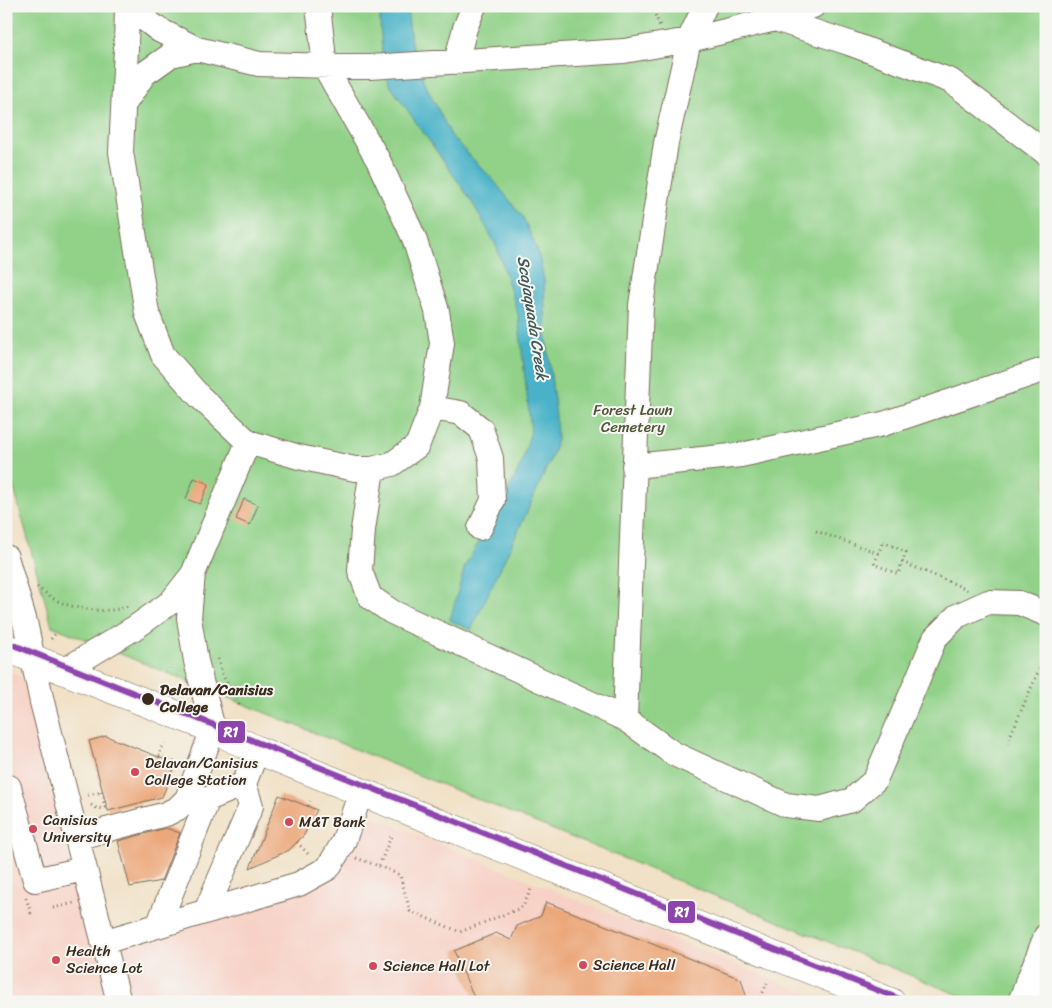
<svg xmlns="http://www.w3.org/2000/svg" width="1052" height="1008" viewBox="0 0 1052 1008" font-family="Sriracha,sans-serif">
<rect width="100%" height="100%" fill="#f6f6f2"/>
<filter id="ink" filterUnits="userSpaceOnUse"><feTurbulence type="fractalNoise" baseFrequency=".02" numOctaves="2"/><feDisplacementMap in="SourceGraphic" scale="10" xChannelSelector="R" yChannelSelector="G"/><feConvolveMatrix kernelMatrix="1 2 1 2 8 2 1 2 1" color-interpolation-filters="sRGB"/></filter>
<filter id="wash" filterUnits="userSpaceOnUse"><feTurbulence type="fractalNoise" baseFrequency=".0096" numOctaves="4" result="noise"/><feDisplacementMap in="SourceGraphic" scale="20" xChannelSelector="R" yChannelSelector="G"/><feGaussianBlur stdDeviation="1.12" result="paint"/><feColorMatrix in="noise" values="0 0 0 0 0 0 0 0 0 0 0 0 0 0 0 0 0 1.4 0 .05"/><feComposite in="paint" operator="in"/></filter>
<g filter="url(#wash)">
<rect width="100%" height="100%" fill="#f1e1c6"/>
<path fill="#f7d1c6" d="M6,669L19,676L22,681L92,950L318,887L353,843L366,814L828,1002H6Z"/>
<path fill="#91d188" stroke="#667e53" d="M6,6H1046V953L1024,1002H976L52,626L6,460Z"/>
<path fill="#49b2c8" stroke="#426e73" d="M379,6H407L411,43L424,82L452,137L494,181L523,217L538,252L544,280L546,334L556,417L557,440L552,456L527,512L471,630L450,620L465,566L502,503L521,465L531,431L525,378L518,314L496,245L471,200L389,84L382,53Z"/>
<g id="blocks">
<path fill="#eca77a" d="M194,478L209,484L200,504L186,499Z
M244,499L258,505L250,525L236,519Z
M106,736L176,764L162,797L108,811L89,741Z
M279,795L317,810L304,835L289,850L250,868Z
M166,828L180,833L161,881L130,887L118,841Z
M546,902L741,979L748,1002H476L454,951L496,933L511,940L517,926L541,916Z"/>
</g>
</g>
<g filter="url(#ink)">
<use href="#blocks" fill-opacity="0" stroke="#7b6a59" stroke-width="1"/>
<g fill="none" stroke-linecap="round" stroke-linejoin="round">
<defs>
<path id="minor" d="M127,6L126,48L121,152L147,313L163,355L199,396L248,442L299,457L355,469H372L392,464L417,446L432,408L442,343L437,311L414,238L378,160L325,67L318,6
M127,6L159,30L197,49L259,64L370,67L624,51L689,40L775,19L813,6
M775,19L849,43L951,81L1046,153
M456,62L465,28L474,6
M124,104L144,74L171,55L197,49
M432,408L461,413L481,429L491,458L493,500L480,528
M634,466L741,455L883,424L1046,369
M372,469L363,530L360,571L370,597L392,612L625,719L674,754L786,805L819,809L852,800L875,780L935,638L957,616L988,602L1019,603L1046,614
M6,557L25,622L42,702L119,1002
M65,670L136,627L171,602L193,574L248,442
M625,719L641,305L666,143L689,40L705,6
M9,787L35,880L84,869
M76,838L166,814L178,808L187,799L213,729L196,661L189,618L193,574
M206,911L251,806L244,784L257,750
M158,926L208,799L244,784
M103,942L299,884L328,868L343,843L361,792
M1027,982L1046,990
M1020,1002L1046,936"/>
<path id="major" d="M6,648L213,729L257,750L361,792L891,1002"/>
</defs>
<use href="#minor" stroke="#7b6a59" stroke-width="26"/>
<use href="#major" stroke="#7b6a59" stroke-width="29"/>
<path stroke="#7b6a59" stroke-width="3" stroke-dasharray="1 4" stroke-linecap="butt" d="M651,6L660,26
M816,531L878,553
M883,542L906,552L898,574L874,564Z
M902,562L969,590
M37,587C43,591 48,595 54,599C71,609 109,615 128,606
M51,639L55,634
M218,659L222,674L241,708
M1007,743L1046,654
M159,756L179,764
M158,757L164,743
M101,792L105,807
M88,795L102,792
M91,805L98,809L106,807
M308,806L310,801
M297,842L309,855
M356,858L379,866L392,834
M379,866L400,875L410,911L460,932L523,907L531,889
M26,898L31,913L34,912
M53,908L74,903
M761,998L770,1002
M759,1002L767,983
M959,1002L961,998"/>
<use href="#minor" stroke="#fff" stroke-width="24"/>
<use href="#major" stroke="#fff" stroke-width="28"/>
<defs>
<path id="rail-1" d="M6,642L907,1002"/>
</defs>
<use href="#rail-1" stroke="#f6f6f2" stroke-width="10"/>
<use href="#rail-1" stroke="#8e44ad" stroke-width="6"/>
</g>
</g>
<circle fill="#3b2a1e" stroke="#f6f6f2" stroke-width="2" cx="148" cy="699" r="7"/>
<g fill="#d1495b" stroke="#f6f6f2" stroke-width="2">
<circle cx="135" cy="772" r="5"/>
<circle cx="289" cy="822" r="5"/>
<circle cx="33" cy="829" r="5"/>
<circle cx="56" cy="960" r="5"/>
<circle cx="583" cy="965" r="5"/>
<circle cx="373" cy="966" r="5"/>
</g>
<g text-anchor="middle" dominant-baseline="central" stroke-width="4" stroke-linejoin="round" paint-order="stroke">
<g font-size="15" fill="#505438" stroke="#f6f6f2">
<text x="633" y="410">Forest Lawn<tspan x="633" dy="17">Cemetery</tspan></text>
</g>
<g font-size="15" font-weight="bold" fill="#3b2a1e" stroke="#f6f6f2" text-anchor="start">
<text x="160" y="690">Delavan/Canisius<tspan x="160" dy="17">College</tspan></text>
</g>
<g font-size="15" fill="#3b2a1e" stroke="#f6f6f2" text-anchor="start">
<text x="145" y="763">Delavan/Canisius<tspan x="145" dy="17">College Station</tspan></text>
<text x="43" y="820">Canisius<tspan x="43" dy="17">University</tspan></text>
<text x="299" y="822">M&amp;T Bank</text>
<text x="66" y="951">Health<tspan x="66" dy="17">Science Lot</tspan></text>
<text x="593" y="965">Science Hall</text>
<text x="383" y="966">Science Hall Lot</text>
</g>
<g font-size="16" font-style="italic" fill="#405a5a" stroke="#f6f6f2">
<text transform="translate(533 318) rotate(81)">Scajaquada Creek</text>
</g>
</g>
<g stroke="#f6f6f2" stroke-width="2">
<rect x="217" y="720" width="29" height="24" rx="5" fill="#8e44ad"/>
<rect x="667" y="900" width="29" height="24" rx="5" fill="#8e44ad"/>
</g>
<g font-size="14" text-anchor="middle" font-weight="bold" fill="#fff">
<text x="231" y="737">R1</text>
<text x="682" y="917">R1</text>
</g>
<rect width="1052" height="1008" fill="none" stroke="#f6f6f2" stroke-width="25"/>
</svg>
